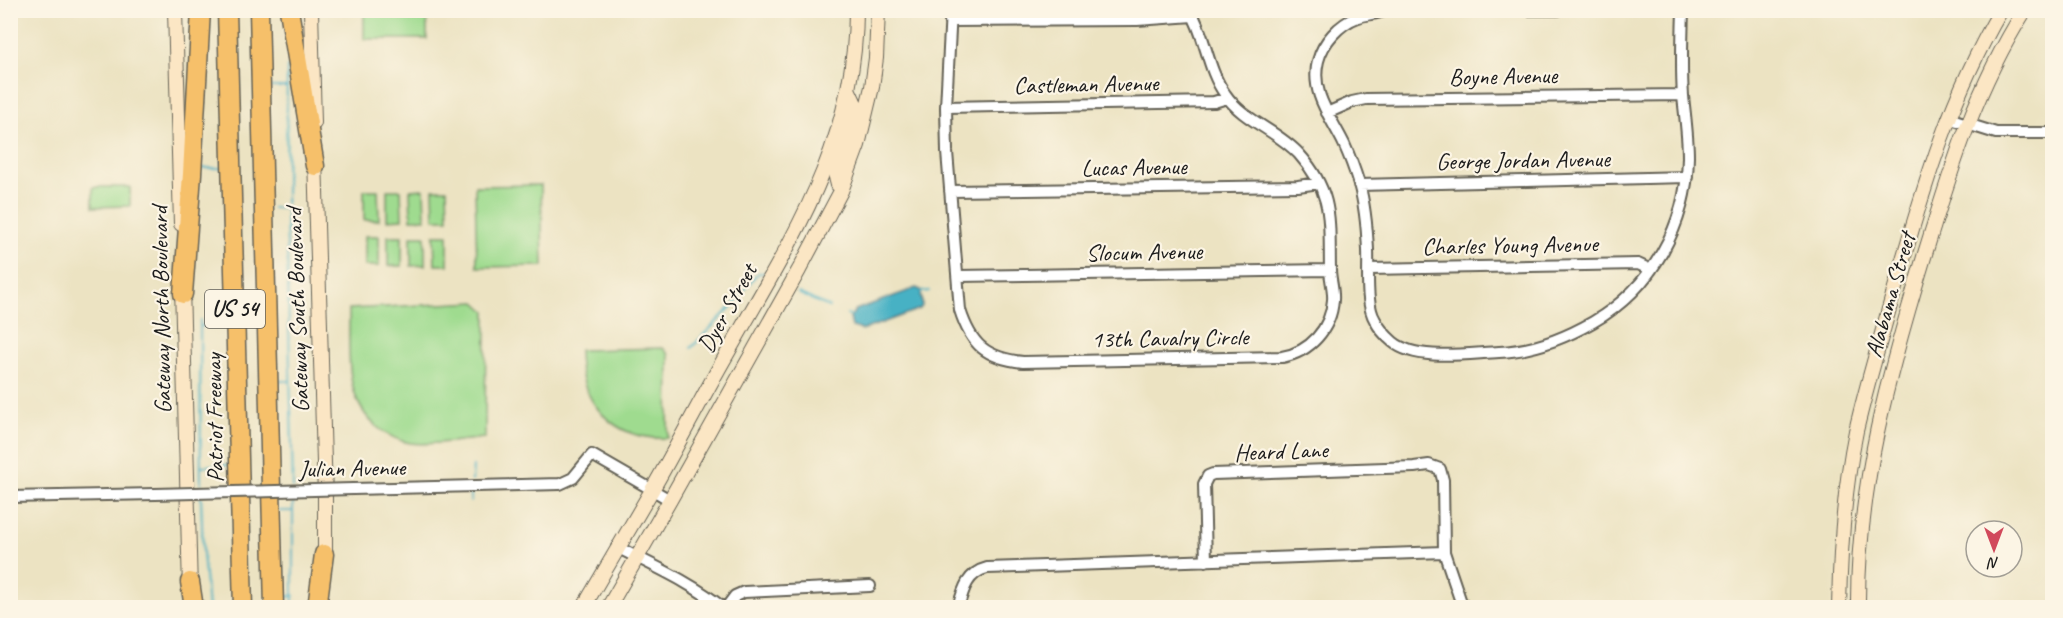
<svg xmlns="http://www.w3.org/2000/svg" width="2063" height="618" viewBox="0 0 2063 618" font-family="Caveat,sans-serif">
<rect width="100%" height="100%" fill="#fcf5e5"/>
<filter id="ink" filterUnits="userSpaceOnUse"><feTurbulence type="fractalNoise" baseFrequency=".0167" numOctaves="2"/><feDisplacementMap in="SourceGraphic" scale="12" xChannelSelector="R" yChannelSelector="G"/><feConvolveMatrix kernelMatrix="1 2 1 2 8 2 1 2 1" color-interpolation-filters="sRGB"/></filter>
<filter id="wash" filterUnits="userSpaceOnUse"><feTurbulence type="fractalNoise" baseFrequency=".008" numOctaves="4" result="noise"/><feDisplacementMap in="SourceGraphic" scale="24" xChannelSelector="R" yChannelSelector="G"/><feGaussianBlur stdDeviation="1.35" result="paint"/><feColorMatrix in="noise" values="0 0 0 0 0 0 0 0 0 0 0 0 0 0 0 0 0 1.4 0 .05"/><feComposite in="paint" operator="in"/></filter>
<g filter="url(#wash)">
<rect width="100%" height="100%" fill="#ece3c2"/>
<path fill="#9fdb8f" stroke="#5e7c56" stroke-width="1.5" d="M364,11H427V39H364Z
M541,185L543,266L477,267L475,186Z
M93,187H130V206L93,207Z
M424,189L425,219H411L410,190Z
M433,189H447L448,219H434Z
M364,190H378L379,220H364Z
M387,190H401L402,219L387,220Z
M434,235H448V265H435Z
M365,236H379V266H365Z
M388,236H402V266H388Z
M411,236H425V265L411,266Z
M476,302L486,311L485,438C463,440 431,446 410,443C398,441 386,434 377,427C342,397 350,351 349,309Z
M663,348L669,355L668,438C613,441 579,402 579,350Z"/>
<path fill="#46b1c4" stroke="#316670" stroke-width="1.5" d="M916,288L921,290L922,306L920,309L863,330L852,327L850,318L855,310Z"/>
<g fill="none" stroke-linecap="round" stroke-linejoin="round">
<path stroke="#46b1c4" stroke-width="2" d="M287,67L286,208L293,488
M270,87H287
M201,168H225
M273,208H285
M921,292L929,291
M798,293L829,307
M847,315L851,316
M200,320L201,488
M200,326H230
M691,348L734,304L755,276L759,273H765
M277,381H289
M201,466L231,465
M472,481L473,466
M201,497L203,553L208,608
M471,502V490
M278,511H293
M280,597L294,596
M293,608V493"/>
</g>
</g>
<g filter="url(#ink)">
<g fill="none" stroke-linecap="round" stroke-linejoin="round">
<defs>
<path id="street" d="M951,10L946,107L947,152L960,310C971,345 986,358 1023,362L1282,357C1310,352 1331,329 1333,300C1334,290 1330,279 1330,269C1329,221 1334,193 1299,154C1277,130 1243,121 1225,94C1207,69 1206,36 1190,10
M1386,10C1377,14 1367,14 1358,17C1339,24 1323,42 1318,61C1310,93 1331,117 1344,144C1350,157 1355,171 1359,184C1365,205 1367,228 1368,250C1369,269 1365,304 1375,320C1379,328 1386,336 1393,342C1417,362 1470,353 1499,352C1532,351 1565,338 1593,322C1652,288 1687,225 1688,157C1688,136 1685,116 1683,96C1681,68 1682,39 1683,10
M1472,10H1558
M950,21L1137,20L1193,16
M946,107L1214,102L1227,98
M1327,113L1352,102L1366,99L1683,95
M1948,118L1996,133H2052
M1359,185L1687,177
M950,191L1298,186L1319,183
M1369,269L1638,264L1651,270
M958,276L1330,270
M353,489L560,484L573,478L592,455L670,500
M10,497L155,494
M617,547C653,566 691,582 723,608
M1206,561L1204,484L1208,476L1213,474L1414,467L1429,465L1440,469L1443,480L1444,552L1463,608
M726,608L735,596L744,592L870,586
M958,608C963,590 967,573 987,568L1444,552"/>
<path id="secondary" d="M175,10L181,224
M311,10L314,123
M315,157L325,496V563
M842,187L838,185L836,177L857,108L849,91
M182,286L190,590
M583,608C606,568 629,529 652,490C678,445 701,399 727,354C790,242 856,145 856,10
M608,608L670,500L799,270L841,191L858,145L872,87L876,58L878,10
M1839,608C1840,548 1844,489 1856,431C1868,379 1884,328 1898,277C1925,182 1951,96 2001,10
M1858,608C1857,486 1889,372 1924,257C1951,169 1975,89 2025,10"/>
<path id="highway" d="M227,10L243,608
M259,10L274,608
M289,10L315,166
M183,294L192,174L201,10
M190,582L194,608
M317,608L324,554"/>
</defs>
<use href="#street" stroke="#656256" stroke-width="14"/>
<use href="#secondary" stroke="#656256" stroke-width="16"/>
<use href="#highway" stroke="#656256" stroke-width="21"/>
<use href="#street" stroke="#fff" stroke-width="10"/>
<use href="#secondary" stroke="#fbe6c4" stroke-width="14"/>
<use href="#highway" stroke="#f6c06b" stroke-width="18"/>
<defs>
<path id="street-bridge" d="M155,494L353,489"/>
</defs>
<use href="#street-bridge" stroke="#656256" stroke-width="14" stroke-linecap="butt"/>
<use href="#street-bridge" stroke="#fff" stroke-width="10"/>
</g>
</g>
<g text-anchor="middle" dominant-baseline="central" stroke-width="4.5" stroke-linejoin="round" paint-order="stroke">
<rect fill="#fcf5e5" stroke="#5f5d58" stroke-width="1.5" x="205" y="290" width="60" height="38" rx="4.5"/>
<g font-size="22" font-weight="bold" fill="#1c1c1c">
<text x="235" y="309">US 54</text>
</g>
<g font-size="24" fill="#1c1c1c" stroke="#fcf5e5">
<text transform="translate(1503 76) rotate(-1)">Boyne Avenue</text>
<text transform="translate(1086 84) rotate(-1)">Castleman Avenue</text>
<text transform="translate(1523 160) rotate(-1)">George Jordan Avenue</text>
<text transform="translate(1134 167) rotate(-1)">Lucas Avenue</text>
<text transform="translate(1510 245) rotate(-1)">Charles Young Avenue</text>
<text transform="translate(1144 252) rotate(-1)">Slocum Avenue</text>
<text transform="translate(1890 295) rotate(-74)">Alabama Street</text>
<text transform="translate(727 308) rotate(-61)">Dyer Street</text>
<text transform="translate(161 310) rotate(-91)">Gateway North Boulevard</text>
<text transform="translate(297 310) rotate(-92)">Gateway South Boulevard</text>
<text transform="translate(1170 338) rotate(-1)">13th Cavalry Circle</text>
<text transform="translate(214 418) rotate(-91)">Patriot Freeway</text>
<text transform="translate(1281 451) rotate(-2)">Heard Lane</text>
<text transform="translate(352 468) rotate(-1)">Julian Avenue</text>
</g>
</g>
<rect width="2063" height="618" fill="none" stroke="#fcf5e5" stroke-width="36"/>
<g transform="translate(1994 549) rotate(180)"><circle r="28" fill="#fcf5e5" stroke="#a29e95" stroke-width="1.5"/>
<path d="M0-4.5L10 22L0 15L-10 22Z" fill="#d1495b"/>
<text y="-9" font-size="16" font-weight="bold" text-anchor="middle" fill="#1c1c1c">N</text>
</g>
</svg>
